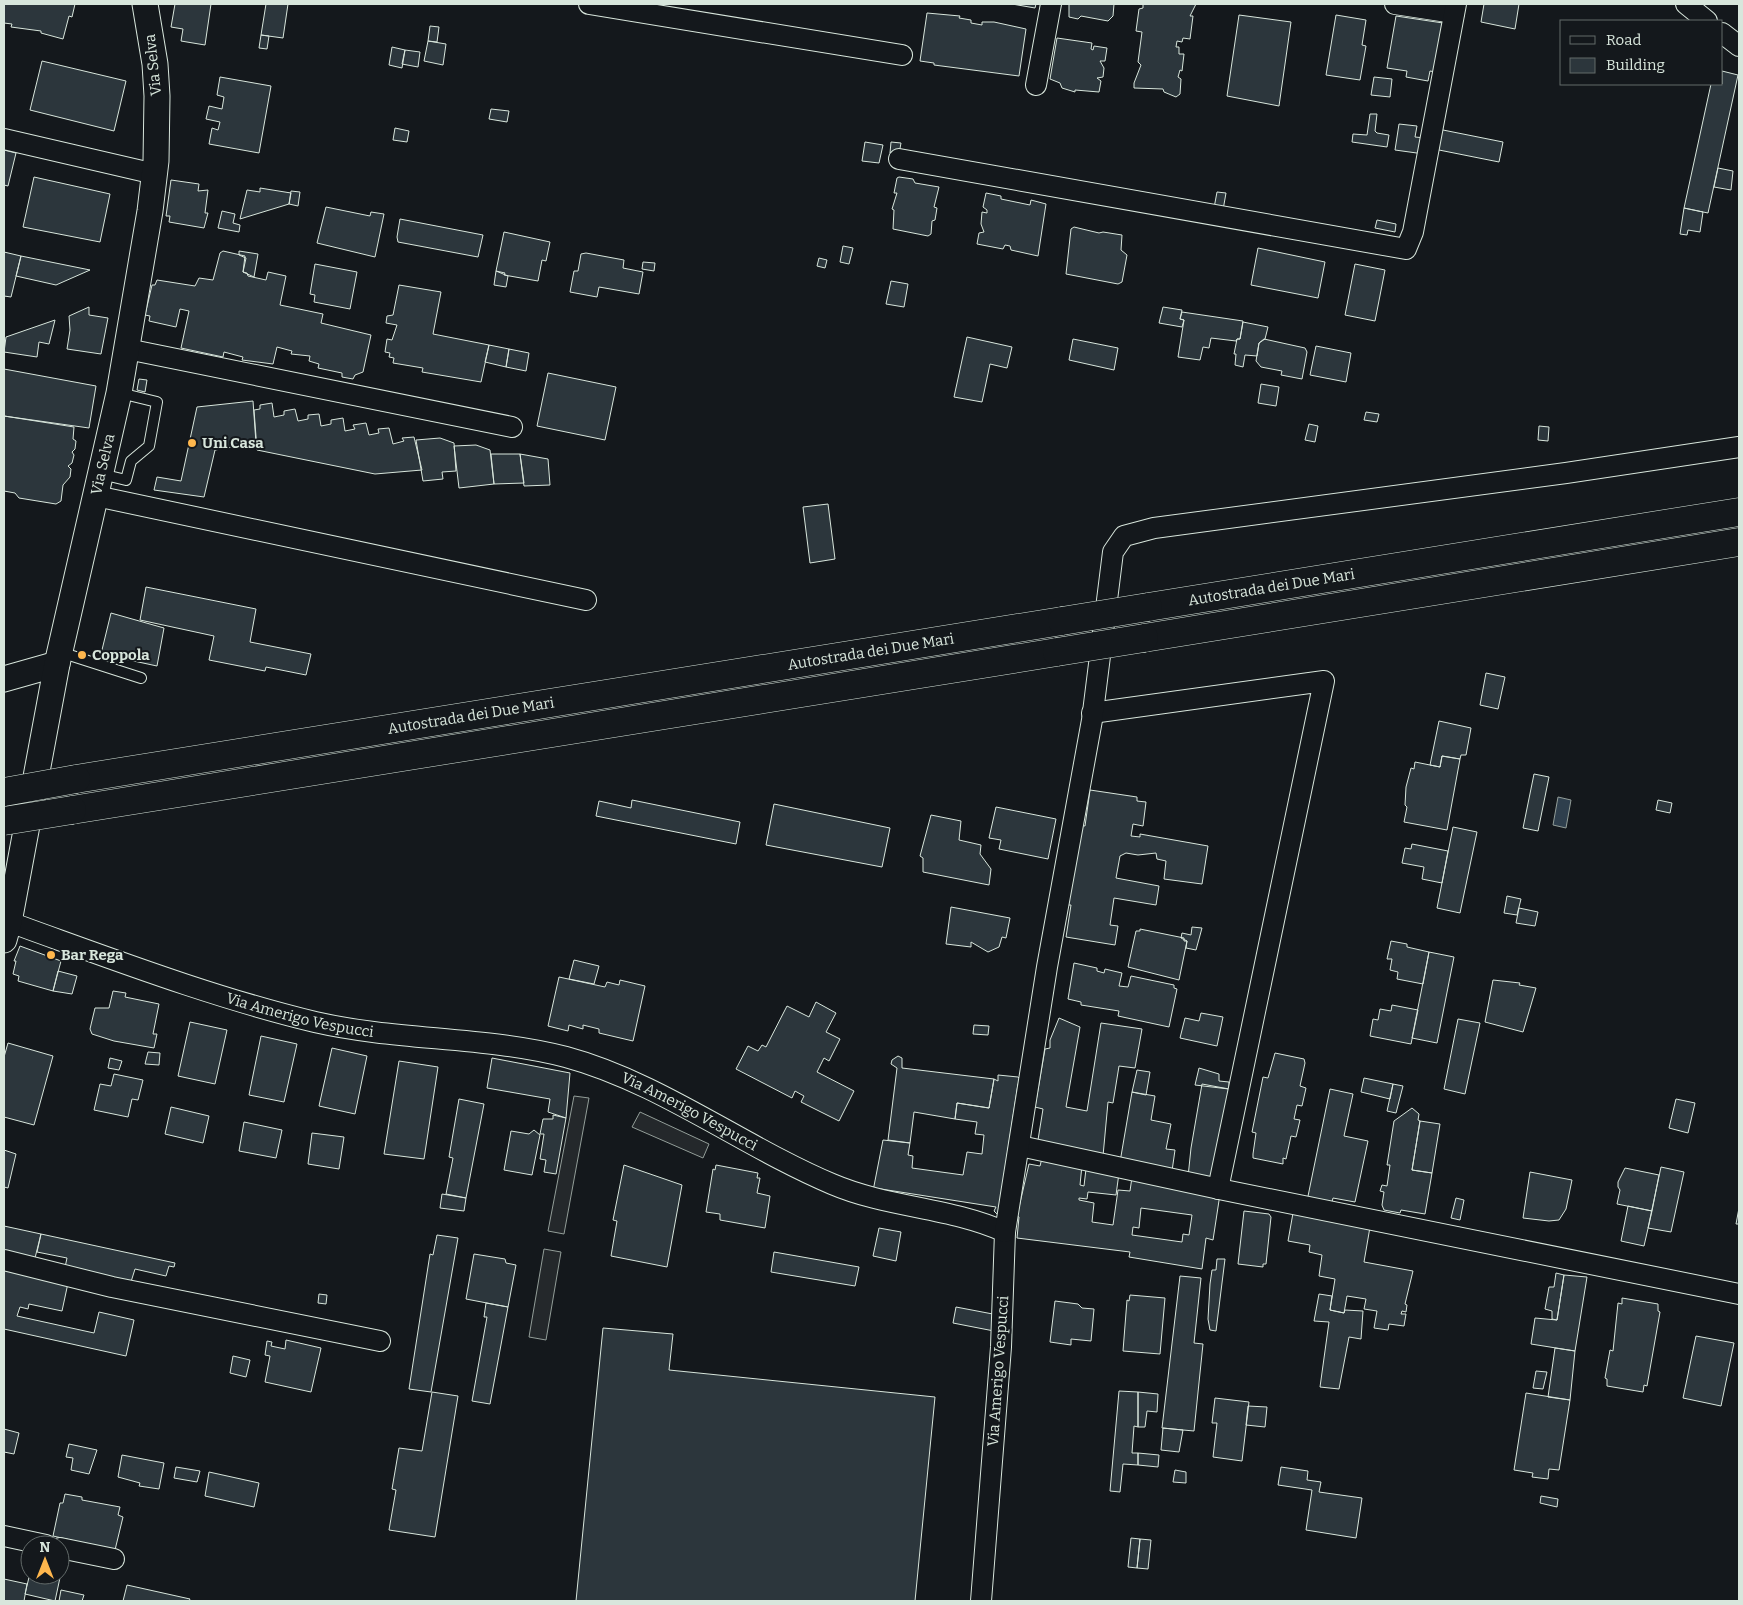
<svg xmlns="http://www.w3.org/2000/svg" width="1743" height="1605" viewBox="0 0 1743 1605" font-family="Bitter,serif">
<rect width="100%" height="100%" fill="#14181c"/>
<path fill="#24282b" stroke="#939e99" d="M574,1096L589,1098L564,1234L548,1231Z
M640,1112L709,1144L703,1158L632,1127Z
M544,1249L561,1252L546,1340L529,1337Z"/>
<path fill="#2f3f4d" stroke="#939e99" d="M1558,797L1571,800L1566,828L1553,825Z"/>
<path fill="#2c363c" stroke="#d8e6dc" fill-rule="evenodd" d="M4,4H75L72,17L69,16L63,39L41,33V31L11,27L12,24L4,23Z
M175,4H211L205,45L181,41L183,29L171,27Z
M266,4H288L283,38L261,35Z
M1012,4H1036L1035,8Z
M1069,4H1114L1113,16L1108,21L1081,16L1078,19L1069,17Z
M1143,4H1196L1190,16H1193L1190,39L1183,38L1182,42L1177,41L1176,47H1179V54H1184L1182,71L1180,70L1178,77L1181,79L1180,94L1176,97L1164,92L1163,89L1134,88V83L1141,65L1138,62L1142,32L1136,31L1139,9L1143,8Z
M1484,4H1519L1515,29L1481,22Z
M927,13L960,16L959,18L971,20V23L982,25V22H994L1026,29L1019,76L934,65V63L920,61Z
M1239,15L1291,22L1279,106L1227,96Z
M1336,15L1366,20L1362,45L1366,46L1360,80L1326,75Z
M1396,16L1443,23L1435,72L1430,71L1428,81L1406,77L1407,71L1387,68Z
M430,26L439,27L437,42L428,41Z
M261,35L269,36L267,49L259,48Z
M1057,38L1092,43L1091,49L1093,50L1094,46L1107,48L1105,61H1100L1104,68L1103,77L1097,78L1101,81L1099,92L1075,90V92L1062,88L1060,83L1050,79Z
M428,41L446,44L443,65L424,61Z
M392,47L405,50L402,68L389,65Z
M405,50L420,52L418,67L402,64Z
M42,61L126,81L114,131L30,110Z
M1722,71L1738,75L1708,213L1684,208L1711,84H1722Z
M220,77L271,86L259,153L209,144L212,128L218,130L220,122L206,119L209,106L222,109L224,97L217,95Z
M1374,77L1392,79L1390,97L1371,95Z
M491,109L509,111L507,122L489,119Z
M1370,114H1377L1375,131L1377,133L1389,135L1387,147L1352,142L1353,134L1367,135Z
M1399,124L1417,126L1415,137L1426,138L1424,154L1395,150Z
M395,128L409,131L407,142L393,140Z
M1438,129L1503,142L1499,162L1434,149Z
M865,142L883,145L879,163L862,161Z
M891,142L901,143L899,154L890,153Z
M4,150L16,153L8,186L4,185Z
M1718,168L1733,171L1731,190L1714,187Z
M34,177L110,194L100,242L23,227Z
M899,177L913,179L915,183L939,187L934,207L937,208L935,220L932,221L931,234L928,236L893,229L894,210L892,209L897,193H894L897,178Z
M171,180L199,184L198,191L208,190L205,213H208L204,228L169,222L170,216H166Z
M260,188L291,193L289,204L240,219L247,190L260,192Z
M291,191L300,192L298,206L289,204Z
M1217,192L1226,193L1223,210L1214,208Z
M986,193L1001,196V199L1030,205L1031,200L1046,204L1038,256L1011,250L1010,246L1005,245L1003,249L977,244L979,233L984,232L981,224L982,212L987,213V210L983,207Z
M326,207L370,216L371,212L384,214L375,257L317,243Z
M1684,208L1703,212L1700,232L1688,230L1687,235L1680,234Z
M222,211L235,214L233,223L240,225L239,232L218,228Z
M400,219L483,235L478,257L398,242L397,237Z
M1377,220L1396,224L1395,232L1375,228Z
M1074,227L1099,233L1103,232L1122,235L1121,250L1127,255L1122,282L1118,284L1066,274L1071,229Z
M504,232L550,242L546,261L542,260L538,281L504,275L505,273L496,271Z
M843,246L853,248L849,264L840,262Z
M1258,248L1325,262L1318,298L1251,285Z
M223,251L245,256L243,272L247,273L248,276L266,280L268,272L286,276L280,305L323,314L321,323L371,335L363,372L355,375L353,379L342,377V373L318,368L319,364L309,361L310,356L291,354L292,351L277,347L273,364L242,360L243,357L224,352L223,357L181,348L189,311L180,309L176,327L149,321L150,316L145,315L152,285H155L157,280L195,286L199,278L213,280L220,253Z
M239,251L258,254L254,277L243,272L246,258L239,255Z
M4,252L21,256L11,297L4,296Z
M586,253L624,260L623,268L643,272L639,294L599,287L597,297L570,292L574,271H578L581,254Z
M21,256L90,270L56,285L16,276Z
M819,258L827,260L825,268L817,266Z
M643,262L655,263L654,271L642,269Z
M315,264L357,272L350,309L314,302L315,295L310,294Z
M1355,264L1385,270L1375,321L1345,315Z
M496,271L508,276L506,287L494,285Z
M891,281L908,284L904,307L886,304Z
M399,285L441,292L433,334L489,345L481,382L422,372L423,368L393,363L394,358L389,357L390,353L385,352L387,339L392,340L397,325L386,323L387,316L393,315Z
M89,307V315L108,318L101,354L67,349L70,330L69,316Z
M1163,307L1182,310L1180,319L1184,320L1182,327L1159,323Z
M1182,312L1243,321L1240,339H1237L1236,341L1211,338L1209,348L1203,347L1200,360L1178,357L1184,320L1180,319Z
M55,320L49,344L39,342L37,357L4,352L6,337Z
M1243,322L1268,327L1265,339L1259,343L1257,356L1245,355L1243,367L1235,365L1236,354H1234L1237,339H1240Z
M967,337L1012,347L1007,368L990,364L982,402L954,397Z
M1073,339L1118,348L1114,370L1069,360Z
M1264,339L1305,348L1307,352L1302,379L1281,375L1282,371L1261,367L1256,361L1259,343Z
M489,345L509,349L506,367L485,362Z
M1316,346L1351,353L1346,382L1310,375Z
M509,349L529,353L526,371L506,367Z
M4,369L96,386L89,428L4,416Z
M548,373L616,387L605,440L537,426Z
M139,379L147,380L145,392L137,390Z
M1261,384L1279,387L1276,406L1258,403Z
M253,401L256,443L215,450L204,497L154,490L157,477L181,481L197,407Z
M272,403L274,417L284,415V411L295,409L298,421L308,419V415L319,414L321,426L331,424V420L343,418L345,431L355,429L353,425L366,423L369,435L379,433L378,429L389,428L393,444L404,441L402,438L414,437L422,470L375,474L257,450L254,410L260,409V405Z
M1366,412L1379,414L1377,422L1364,420Z
M4,416L74,427L73,439L76,441L75,449L72,452L74,455L72,463L68,466L71,469L70,477L63,485L61,501L56,504L19,498L15,493L4,491Z
M1309,424L1318,426L1315,442L1305,440Z
M1539,426L1549,427L1548,441L1538,440Z
M440,438L454,443L456,471L442,472L443,479L423,481L416,440Z
M476,445L490,450L494,484L459,488L454,446Z
M491,454H520L524,483L494,484Z
M520,454L548,459L550,485L524,486Z
M828,504L835,559L810,563L803,507Z
M146,587L256,609L250,642L311,654L306,675L266,667L265,671L209,660L214,636L140,620Z
M111,613L164,628L157,666L101,654Z
M1486,673L1505,677L1498,709L1480,705Z
M1439,721L1471,728L1466,755H1461L1460,759L1442,756L1440,767L1430,765Z
M1442,756L1460,759L1447,830L1404,822L1407,807L1405,805L1406,787L1411,768L1414,769L1415,762L1440,767Z
M1534,774L1549,777L1538,831L1523,828Z
M1090,790L1137,797V801L1146,802L1143,826L1133,824L1131,836L1140,837V834L1208,846L1202,884L1164,879L1166,861L1157,859L1156,853L1138,855L1126,853L1120,856L1116,878L1159,886L1156,905L1114,898L1110,925L1118,926L1115,945L1066,937L1071,905H1068L1079,825L1085,826Z
M632,800L740,822L736,844L596,816L599,801L631,808Z
M1658,800L1672,803L1670,813L1656,810Z
M774,804L890,828L882,867L766,845Z
M996,807L1056,819L1048,859L999,849L1001,840L989,838Z
M931,815L961,821L959,840L981,845L980,854L991,869L989,885L923,872V858L920,856Z
M1453,827L1477,832L1460,913L1437,908Z
M1412,844L1448,851L1442,883L1422,879L1424,867L1402,863L1405,848L1411,849Z
M1507,896L1521,899L1517,915L1504,913Z
M951,907L1010,918L1006,938L1002,937L999,947L988,952L971,942V947L946,944Z
M1519,908L1538,912L1535,926L1516,923Z
M1192,927L1202,928L1196,950L1186,948L1187,941L1181,938L1182,933L1191,935Z
M1140,929L1184,938V941H1187L1179,980L1128,967L1136,931H1140Z
M1391,941L1407,944V947L1429,952L1423,984L1397,979L1398,972L1390,970L1392,959H1387Z
M20,946L61,961L53,991L18,981L19,976L13,974L16,961H14Z
M1429,952L1454,957L1437,1043L1412,1038Z
M574,960L599,966L594,984L569,979Z
M1074,963L1097,968V971L1104,973L1105,969L1122,973L1119,986L1128,987L1131,976L1174,985V988L1177,989L1169,1027L1118,1016L1119,1011L1081,1005V1002L1068,999Z
M58,971L77,976L72,994L53,991Z
M559,977L605,987L607,982L619,985L620,980L645,986L633,1041L599,1033V1029L583,1025V1029L569,1025L568,1031L548,1026Z
M1493,980L1520,983L1519,985L1536,988L1523,1032L1485,1022Z
M113,991L126,993L125,997L159,1004L153,1034H157L154,1048L114,1041L92,1034L90,1029L95,1008H109Z
M816,1002L836,1013L826,1032L840,1039L829,1061L824,1058L817,1072L854,1091L839,1121L801,1102L804,1096L795,1091L792,1098L736,1069L748,1046L758,1051L762,1045L766,1047L787,1006L809,1017Z
M1392,1005L1418,1010L1411,1044L1370,1036L1373,1019L1378,1020L1380,1009L1391,1011Z
M1201,1013L1223,1017L1217,1046L1180,1038L1185,1018L1199,1021Z
M1059,1018L1080,1027L1066,1107L1087,1111L1101,1023L1142,1029L1135,1068L1119,1066L1113,1103L1108,1102L1103,1156L1037,1146L1043,1109L1035,1107L1045,1049L1050,1048V1040Z
M1458,1019L1480,1023L1465,1094L1444,1089Z
M190,1022L227,1030L215,1084L178,1076Z
M974,1025L989,1026L988,1035L973,1034Z
M261,1036L297,1044L284,1102L249,1095Z
M8,1043L53,1056L34,1125L4,1117V1057Z
M332,1048L367,1056L355,1114L319,1106Z
M148,1052L160,1053L159,1065L145,1064Z
M1275,1053L1304,1059L1305,1063L1300,1086L1306,1088L1302,1106L1297,1105L1294,1119L1300,1120L1296,1137L1291,1136L1286,1159L1283,1158V1164L1253,1158V1154L1256,1133L1252,1132L1263,1077L1268,1078Z
M898,1056L902,1058V1068L994,1079L989,1108L957,1103L955,1119L914,1112L910,1143L888,1140L897,1068L891,1064L892,1060Z
M110,1058L122,1061L119,1070L108,1068Z
M492,1058L570,1073L566,1118L548,1112L550,1099L487,1088Z
M399,1061L438,1067L424,1159L384,1154Z
M1199,1068L1219,1074V1081L1229,1082V1089L1195,1085Z
M1137,1070L1150,1072L1146,1095L1132,1092Z
M114,1074L143,1080L138,1100L132,1099L128,1117L94,1110L100,1084L111,1086Z
M998,1075L1018,1077L1021,1080L1018,1084L998,1215L994,1211L996,1207L881,1189L873,1191L883,1140L910,1143L908,1155L913,1156L912,1168L963,1175L967,1152L982,1154L984,1135L975,1134L977,1122L955,1119L957,1103L989,1108L994,1079L998,1081Z
M1364,1078L1393,1084L1390,1099L1361,1092Z
M1202,1084L1229,1089L1212,1179L1188,1177L1191,1148Z
M1393,1084L1403,1086L1396,1113L1387,1111Z
M1330,1089L1353,1094L1344,1136L1368,1141L1355,1202L1333,1198L1331,1206L1307,1201Z
M1132,1092L1155,1096L1151,1120L1171,1124L1166,1149L1175,1150L1172,1171L1120,1162Z
M459,1099L484,1104L466,1198L446,1194L453,1158L449,1157Z
M1676,1099L1695,1103L1688,1133L1669,1128Z
M171,1107L209,1116L203,1143L165,1134Z
M1412,1108L1419,1114L1418,1120L1420,1121L1412,1170L1432,1173L1425,1214L1401,1210L1400,1213L1384,1210L1382,1205L1384,1192L1380,1191L1382,1185L1387,1186L1390,1165H1387L1394,1121Z
M553,1115L566,1118L556,1174L544,1172L546,1160L540,1159L544,1134H540L543,1119H553Z
M1420,1121L1440,1124L1432,1173L1412,1170Z
M244,1122L282,1130L276,1158L239,1151Z
M534,1130L540,1135L532,1175L504,1170L511,1131L529,1134Z
M312,1133L344,1137L339,1169L308,1164Z
M4,1150L16,1154L8,1188L4,1187Z
M1042,1158L1082,1165L1080,1185L1084,1186L1086,1169L1119,1173L1116,1195L1088,1192L1087,1199L1079,1198V1200L1094,1203L1092,1222L1113,1225L1118,1190L1130,1191L1132,1177L1220,1194L1213,1240L1206,1238L1202,1269L1129,1257L1130,1252L1017,1238L1019,1217L1017,1216L1029,1164L1040,1166ZM1141,1208L1192,1215L1189,1235L1183,1234L1182,1242L1132,1235L1133,1227L1139,1228Z
M624,1165L682,1185L667,1267L611,1256L617,1221L613,1220Z
M716,1165L758,1173L757,1178H760L757,1193L770,1196L765,1228L720,1220V1214L706,1212L713,1169L715,1170Z
M1661,1167L1684,1172L1671,1232L1648,1228Z
M1625,1168L1659,1175L1652,1211L1617,1204L1620,1190L1618,1187V1182Z
M1530,1172L1572,1180L1566,1209L1559,1220L1549,1221L1523,1218Z
M442,1194L466,1198L464,1211L440,1208Z
M1456,1198L1464,1200L1460,1220L1451,1218Z
M1628,1206L1652,1211L1644,1246L1621,1241Z
M1739,1208V1224H1736Z
M1244,1211L1269,1214L1271,1217L1266,1264H1263V1267L1238,1264Z
M1293,1213L1370,1227L1364,1262L1413,1271L1405,1304L1407,1305L1406,1312L1402,1311L1401,1314H1406L1404,1326L1389,1324L1388,1330L1374,1328L1377,1311L1364,1309L1366,1299L1347,1296L1344,1313L1330,1310L1335,1279L1319,1276L1322,1255L1309,1252L1310,1245L1288,1241Z
M4,1226L41,1234L35,1258L4,1254Z
M879,1228L901,1232L896,1261L873,1256Z
M41,1234L175,1263L174,1267L169,1266L166,1276L135,1269L130,1285L64,1272L67,1258L37,1252Z
M437,1235L458,1238L431,1392L409,1389L430,1254L433,1255Z
M774,1252L859,1267L855,1286L771,1272Z
M474,1254L505,1259L506,1263L516,1265L508,1307L466,1299Z
M1217,1259H1225L1216,1331L1210,1330L1208,1319L1210,1284L1212,1270H1216Z
M4,1269L68,1283L62,1311L29,1304L28,1309L20,1307L17,1316L94,1333L99,1312L134,1320L126,1356L4,1329Z
M1556,1273L1564,1275L1557,1320L1552,1319V1311L1545,1309L1549,1287H1554Z
M1564,1275L1587,1277L1575,1351L1531,1344L1535,1318L1557,1320Z
M1180,1276L1201,1278L1194,1343L1203,1344L1194,1431L1162,1428Z
M319,1294L327,1295L326,1304L318,1303Z
M1319,1294L1332,1296L1330,1310L1344,1313L1345,1310L1363,1311L1361,1339L1349,1337L1339,1389L1320,1387L1329,1322L1314,1321Z
M1130,1295L1165,1298L1160,1354L1123,1351L1127,1300L1129,1301Z
M1622,1298L1658,1304V1311L1660,1312L1647,1386L1644,1385L1643,1392L1607,1386V1379L1605,1378L1610,1350L1613,1351L1618,1303L1622,1304Z
M1055,1301L1078,1304L1082,1308L1094,1309L1091,1341L1071,1339V1345L1050,1342Z
M486,1303L508,1307L490,1404L472,1401L487,1317H484Z
M956,1307L998,1315L994,1331L953,1323Z
M603,1328L673,1334L669,1370L935,1397L915,1601H576Z
M1696,1336L1734,1343L1721,1406L1683,1398Z
M286,1340L321,1348L311,1392L265,1382L270,1356L265,1355L267,1341L272,1342L271,1346L285,1349Z
M1555,1348L1575,1351L1570,1400L1548,1397Z
M233,1356L250,1360L246,1377L230,1373Z
M1536,1371L1547,1372L1543,1389L1533,1388Z
M1119,1391L1138,1392V1427L1134,1426L1132,1453H1138V1465L1123,1464L1120,1492L1110,1491Z
M432,1392L458,1396L435,1537L389,1530L396,1490L392,1489L399,1448L422,1451Z
M1138,1392L1158,1394L1157,1412L1147,1411L1145,1427H1138Z
M1526,1393L1570,1400L1559,1470L1549,1469L1548,1479L1532,1477L1533,1473L1514,1470Z
M1215,1398L1249,1402L1242,1461L1213,1457L1217,1423H1212Z
M1248,1406L1267,1407L1265,1427L1246,1425Z
M1163,1428L1183,1430L1179,1452L1161,1450Z
M4,1429L19,1433L14,1454L4,1452Z
M69,1444L97,1450L89,1474L71,1470L73,1458L66,1457Z
M1138,1453L1159,1455L1158,1467L1138,1465Z
M122,1455L164,1463L159,1489L139,1486L140,1483L118,1477Z
M176,1467L200,1471L197,1482L174,1478Z
M1281,1467L1308,1471L1307,1480L1321,1482L1319,1492L1362,1498L1356,1538L1306,1530L1312,1490L1278,1485Z
M1175,1470L1186,1472V1483L1173,1482Z
M209,1472L259,1483L254,1507L205,1496Z
M65,1494L82,1497V1500L120,1507L118,1515L123,1517L115,1550L53,1536L60,1503H63Z
M1541,1496L1558,1499L1557,1507L1540,1503Z
M1131,1538L1140,1539L1137,1568L1128,1567Z
M1140,1539L1151,1540L1148,1569L1137,1568Z
M30,1573V1575L61,1573L55,1601L25,1594Z
M4,1579L27,1584L24,1601H4Z
M127,1585L190,1599L189,1601H123Z
M61,1590L84,1595L82,1601H59Z"/>
<g fill="none" stroke-linecap="round" stroke-linejoin="round">
<defs>
<path id="service" d="M101,474L126,480L131,461L149,446L157,402L120,393
M60,652L141,678"/>
<g id="minor">
<path d="M589,4L902,55"/>
<path d="M1395,4L1454,13"/>
<path d="M1686,4L1707,21"/>
<path d="M1722,33L1739,46"/>
<path d="M1036,85L1051,4"/>
<path d="M4,139L155,174"/>
<path d="M899,159L1406,249L1413,232L1456,4"/>
<path d="M127,349L512,427"/>
<path d="M96,496L586,600"/>
<path d="M1092,713L1324,681L1218,1189"/>
<path id="s1" d="M9,922C110,958 211,997 315,1022C398,1041 484,1036 566,1057C659,1082 744,1147 832,1184C888,1208 950,1207 1005,1232L1001,1347L981,1601"/>
<path d="M1020,1146L1224,1190L1739,1294"/>
<path d="M1005,1232L1047,967L1092,720L1113,552L1124,536L1154,528L1566,473L1739,447"/>
<path d="M4,1260L112,1287L380,1341"/>
<path d="M4,1536L46,1545"/>
<path d="M60,1548L114,1559"/>
</g>
<g id="tertiary">
<path d="M4,679L57,664"/>
<path id="s2" d="M4,940L9,922L57,664L119,393L150,211L156,161L157,96L155,64L145,4"/>
</g>
<g id="motorway">
<path id="s3" d="M1148,607L1739,512"/>
<path d="M1144,638L1739,542"/>
<path id="s4" d="M76,779L1062,621"/>
<path d="M72,810L1057,652"/>
</g>
</defs>
<use href="#service" stroke="#d8e6dc" stroke-width="12"/>
<use href="#minor" stroke="#d8e6dc" stroke-width="22"/>
<use href="#tertiary" stroke="#d8e6dc" stroke-width="27"/>
<use href="#motorway" stroke="#d8e6dc" stroke-width="29"/>
<use href="#service" stroke="#14181c" stroke-width="10"/>
<use href="#minor" stroke="#14181c" stroke-width="20"/>
<use href="#tertiary" stroke="#14181c" stroke-width="25"/>
<use href="#motorway" stroke="#14181c" stroke-width="28"/>
<defs>
<path id="motorway-bridge" d="M1062,621L1148,607
M1057,652L1144,638
M4,792L76,779
M4,821L72,810"/>
</defs>
<use href="#motorway-bridge" stroke="#d8e6dc" stroke-width="29" stroke-linecap="butt"/>
<use href="#motorway-bridge" stroke="#14181c" stroke-width="28"/>
</g>
<g fill="#ffb74d" stroke="#14181c" stroke-width="2">
<circle cx="192" cy="443" r="5"/>
<circle cx="82" cy="655" r="5"/>
<circle cx="51" cy="955" r="5"/>
</g>
<g text-anchor="middle" dominant-baseline="central" stroke-width="4" stroke-linejoin="round" paint-order="stroke">
<g font-size="15" fill="#d8e6dc" stroke="#14181c">
<text transform="translate(153 65) rotate(-96)">Via Selva</text>
<text stroke="none"><textPath href="#s2" startOffset="486">Via Selva</textPath></text>
<text stroke="none"><textPath href="#s3" startOffset="125">Autostrada dei Due Mari</textPath></text>
<text stroke="none"><textPath href="#s4" startOffset="805">Autostrada dei Due Mari</textPath></text>
<text stroke="none"><textPath href="#s4" startOffset="400">Autostrada dei Due Mari</textPath></text>
<text stroke="none"><textPath href="#s1" startOffset="306">Via Amerigo Vespucci</textPath></text>
<text stroke="none"><textPath href="#s1" startOffset="711">Via Amerigo Vespucci</textPath></text>
<text transform="translate(998 1371) rotate(-86)">Via Amerigo Vespucci</text>
</g>
<g font-size="15" font-weight="bold" fill="#d8e6dc" stroke="#14181c" text-anchor="start">
<text x="202" y="443">Uni Casa</text>
<text x="92" y="655">Coppola</text>
<text x="61" y="955">Bar Rega</text>
</g>
</g>
<rect width="1743" height="1605" fill="none" stroke="#d8e6dc" stroke-width="10"/>
<rect x="1560" y="20" width="162" height="65" fill="#14181c" stroke="#626a69"/>
<rect x="1570" y="36" width="25" height="8" fill="#14181c" stroke="#626a69"/>
<text x="1606" y="45" font-size="15" fill="#d8e6dc">Road</text>
<rect x="1570" y="58" width="25" height="15" fill="#2c363c" stroke="#626a69"/>
<text x="1606" y="70" font-size="15" fill="#d8e6dc">Building</text>
<g transform="translate(45 1560)"><circle r="24" fill="#14181c" stroke="#626a69"/>
<path d="M0-4L9 19L0 12L-9 19Z" fill="#ffb74d"/>
<text y="-8" font-size="14" font-weight="bold" text-anchor="middle" fill="#d8e6dc">N</text>
</g>
</svg>
